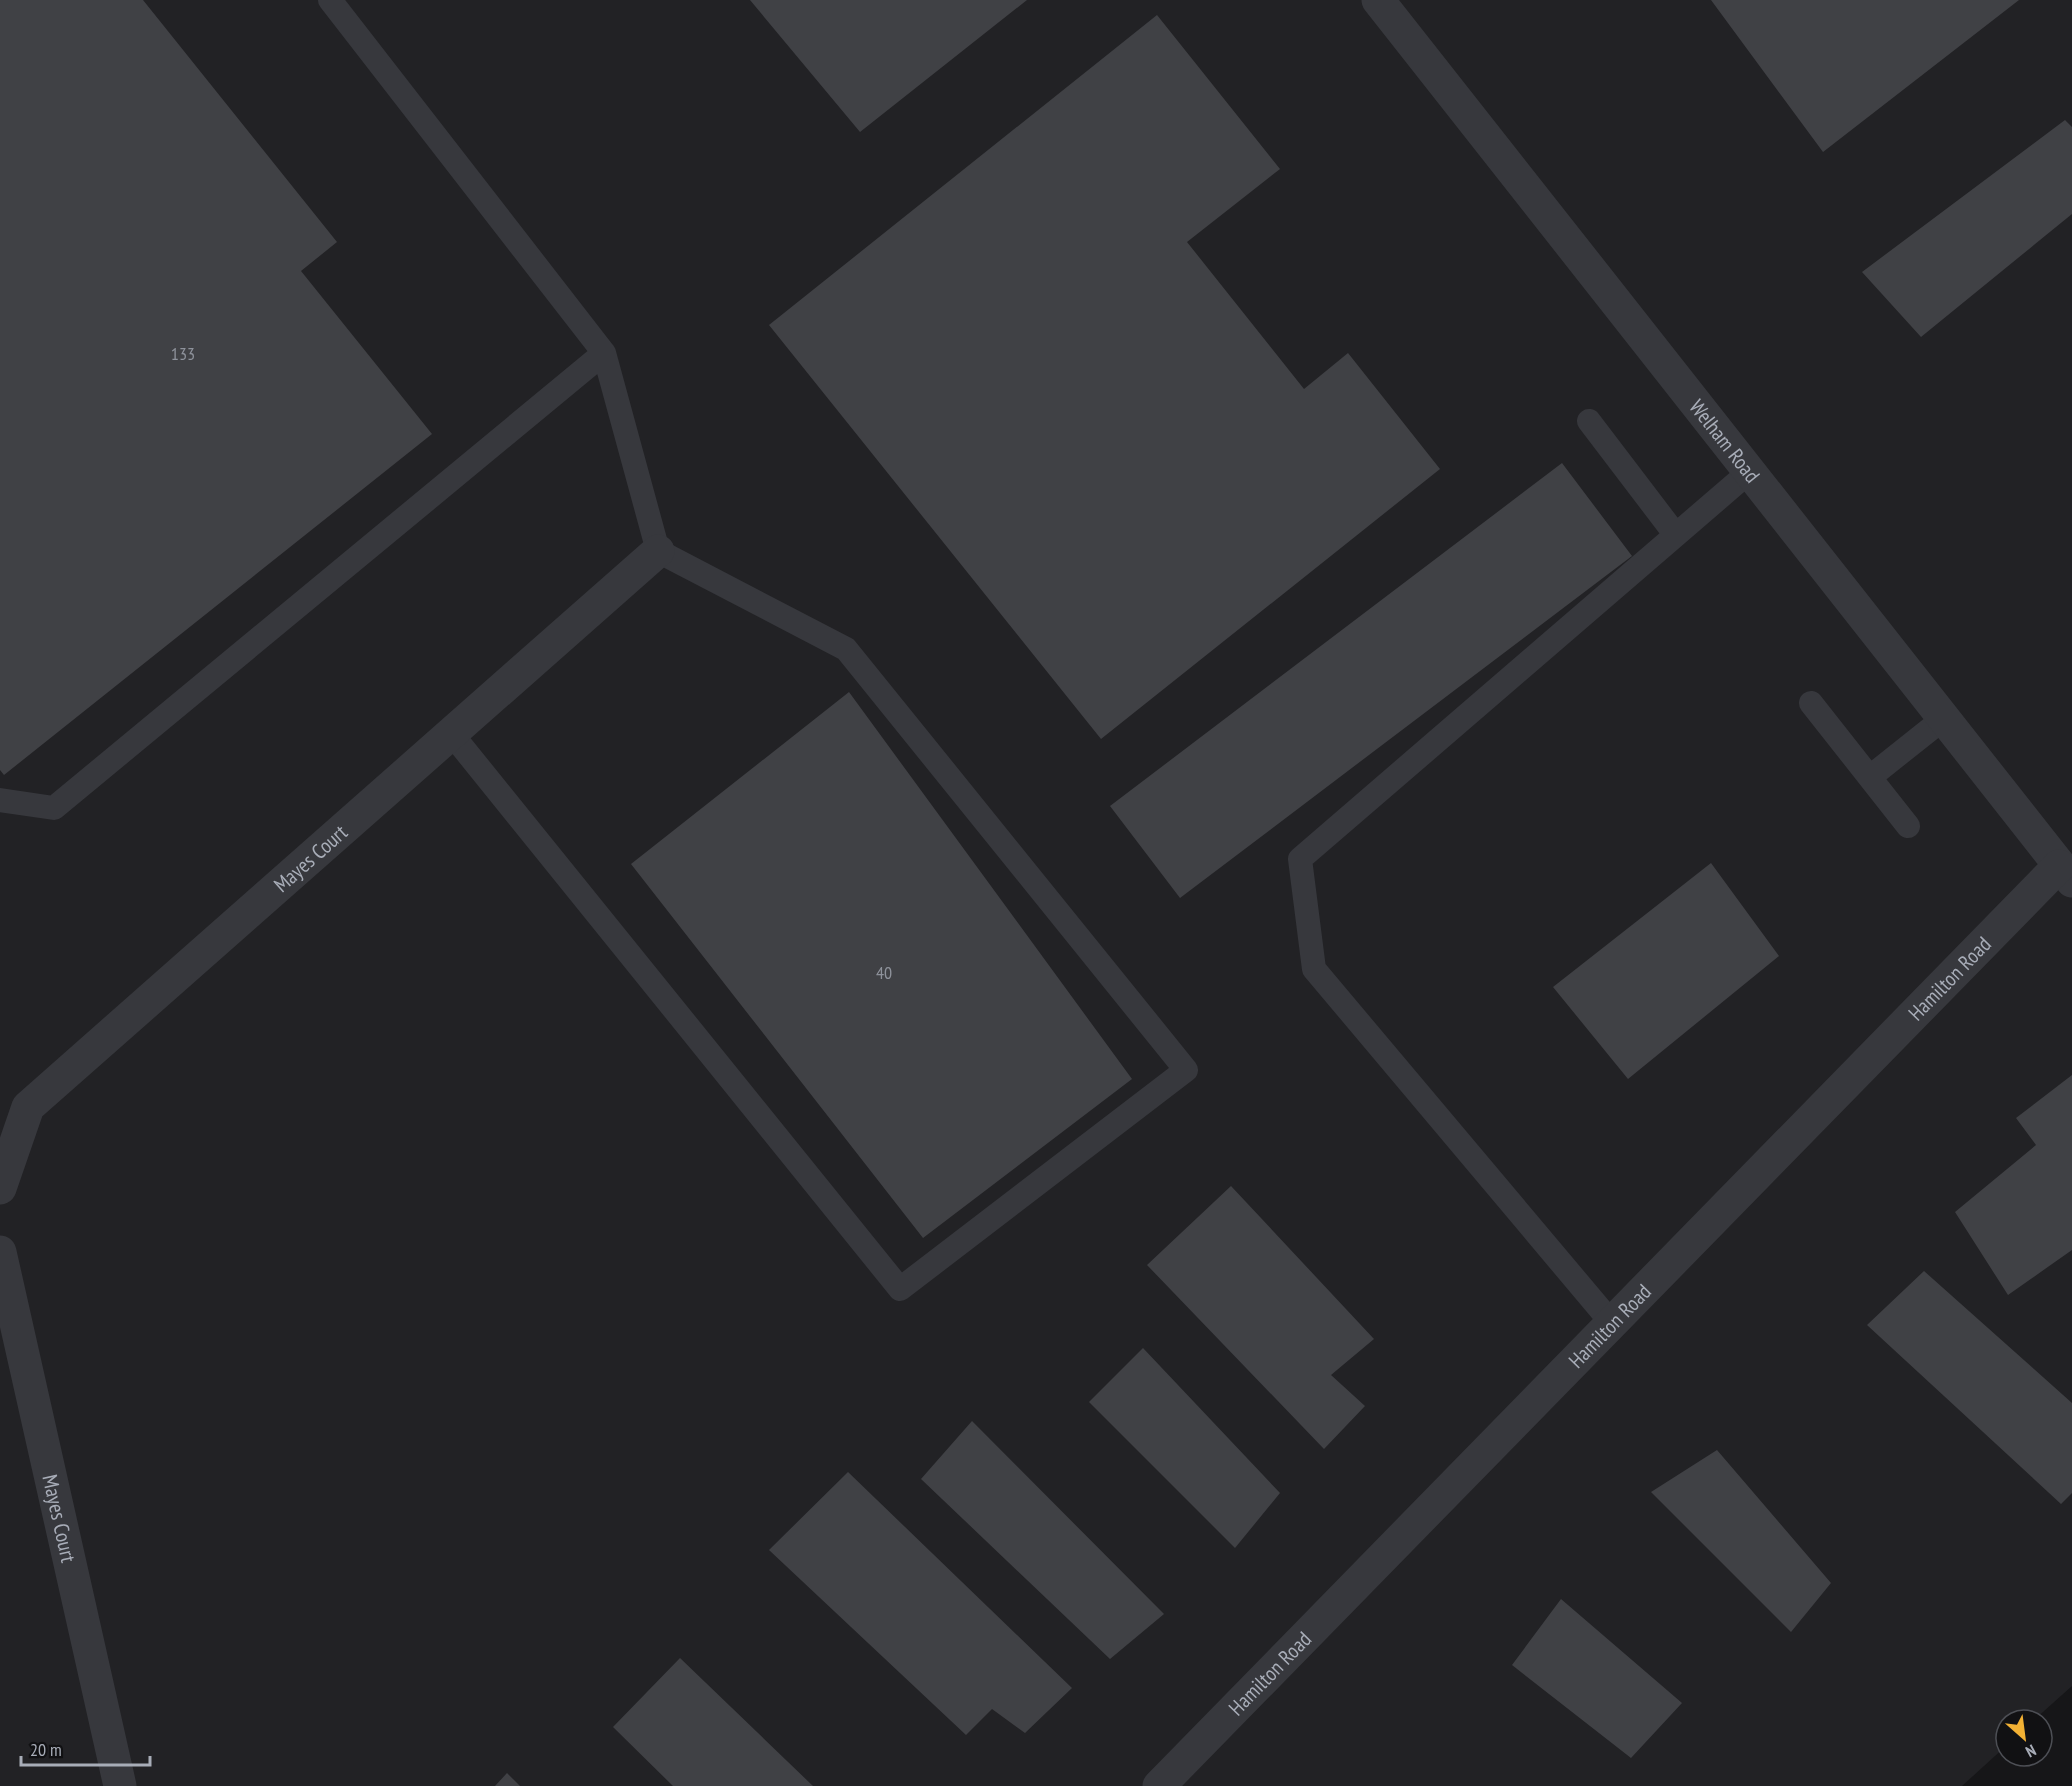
<svg xmlns="http://www.w3.org/2000/svg" width="2072" height="1786" viewBox="0 0 2072 1786" font-family="'PT Sans Narrow',sans-serif">
<rect width="100%" height="100%" fill="#161618"/>
<path fill="#222225" d="M0,0H2072V1686L2034,1720H2006V1746L1962,1786H0Z"/>
<path fill="#404145" d="M0,0H143L337,242L301,271L432,434L4,775L0,770Z
M750,0H1027L860,132Z
M1711,0H2019L1823,152Z
M1157,15L1280,169L1187,242L1304,389L1348,353L1440,469L1101,739L769,325Z
M2065,120L2072,127V214L1921,337L1862,272Z
M1562,463L1632,556L1180,898L1110,806Z
M849,692L1132,1079L923,1238L631,864Z
M1711,863L1779,956L1628,1079L1553,987Z
M2072,1075V1250L2008,1295L1955,1212L2036,1145L2016,1118Z
M1231,1186L1374,1339L1331,1375L1365,1406L1324,1449L1147,1265Z
M1924,1271L2072,1403V1493L2061,1504L1867,1325Z
M1143,1348L1280,1493L1235,1548L1089,1402Z
M972,1421L1164,1614L1110,1659L921,1479Z
M1717,1450L1831,1583L1791,1632L1651,1492Z
M848,1472L1072,1688L1025,1733L992,1709L966,1735L769,1550Z
M1561,1599L1682,1703L1631,1758L1512,1665Z
M680,1658L813,1786H673L613,1727Z
M507,1773L520,1786H495Z"/>
<g fill="none" stroke-linecap="round" stroke-linejoin="round">
<path stroke="#37383d" stroke-width="24" d="M330,0L604,353L658,551L846,649L1186,1070L900,1289L451,733
M1589,421L1675,534
M1811,703L1908,826
M1870,777L1943,719
M0,800L54,808L604,353
M1611,1322L1314,969L1300,859L1749,472"/>
<g stroke="#37383d" stroke-width="33">
<path id="s1" d="M1378,0L2072,881"/>
<path id="s2" d="M0,1188L28,1107L658,551"/>
<path id="s3" d="M0,1252L120,1786"/>
<path id="s4" d="M1159,1786L2059,866"/>
</g>
</g>
<g text-anchor="middle" dominant-baseline="central" stroke-width="5" stroke-linejoin="round" paint-order="stroke">
<g font-size="18" fill="#8e929b">
<text x="183" y="353">133</text>
<text x="884" y="972">40</text>
</g>
<g font-size="21" fill="#a8adb8" stroke="#111113">
<text stroke="none"><textPath href="#s1" startOffset="561">Welham Road</textPath></text>
<text stroke="none"><textPath href="#s2" startOffset="462">Mayes Court</textPath></text>
<text stroke="none"><textPath href="#s4" startOffset="1130">Hamilton Road</textPath></text>
<text stroke="none"><textPath href="#s4" startOffset="644">Hamilton Road</textPath></text>
<text stroke="none"><textPath href="#s3" startOffset="273">Mayes Court</textPath></text>
<text stroke="none"><textPath href="#s4" startOffset="158">Hamilton Road</textPath></text>
</g>
</g>
<g transform="translate(2024 1738) rotate(152)"><circle r="28" fill="#111113" stroke="#4d4f55" stroke-width="1.5"/>
<path d="M0-4.5L10 22L0 15L-10 22Z" fill="#f2b134"/>
<text y="-9" font-size="16" font-weight="bold" text-anchor="middle" fill="#a8adb8">N</text>
</g>
<path d="M21 1756v9h129v-9" fill="none" stroke="#a8adb8" stroke-width="3"/>
<text x="30" y="1756" font-size="18" fill="#a8adb8" stroke="#111113" stroke-width="4.5" paint-order="stroke">20 m</text>
</svg>
